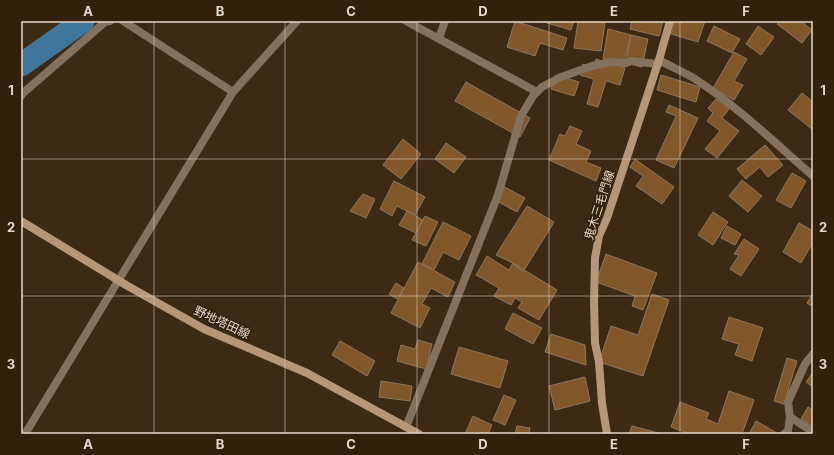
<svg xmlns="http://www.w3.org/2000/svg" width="834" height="455" viewBox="0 0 834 455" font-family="Inter,'Noto Sans JP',sans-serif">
<rect width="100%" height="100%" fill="#3d2a15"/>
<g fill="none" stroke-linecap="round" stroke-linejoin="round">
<path stroke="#3e779b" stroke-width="23" d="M21,65L83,21"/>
</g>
<path fill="#82582a" stroke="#8e7761" d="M515,21L567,38L563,50L540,43L535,56L507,47Z
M540,21H574L571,30Z
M578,21L605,22L601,51L574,48Z
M632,21H663L659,36L630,29Z
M675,21H705L698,42L671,34Z
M780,21H801L812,30L802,43L777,24Z
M714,26L740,39L732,53L707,41Z
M758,26L774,37L761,55L746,44Z
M608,29L631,35L624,63L603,59Z
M631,35L648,39L642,67L626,63Z
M734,52L747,59L734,81L743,85L734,100L713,88Z
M596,59L625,68L620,85L606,81L598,107L587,104L594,79L580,75L583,64L593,67Z
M556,75L579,82L574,96L551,89Z
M661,75L700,87L696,102L657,90Z
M466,82L530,118L520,137L455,101Z
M802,93L813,102V130L788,110Z
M716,99L729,109L722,118L739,131L717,158L705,149L720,131L707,121L713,113L708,108Z
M669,105L698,118L674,168L656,160L676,116L666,112Z
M570,126L582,131L576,144L591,151L586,162L601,168L596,181L549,160L560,134L565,136Z
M403,139L421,154L401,179L383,165Z
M446,143L466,157L454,173L435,159Z
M765,145L783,165L768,177L760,167L746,179L737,169Z
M635,159L674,187L662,204L636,186L643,176L630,167Z
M792,173L806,181L791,208L776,200Z
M742,180L762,196L748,212L729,196Z
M394,181L425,197L415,215L397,206L392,216L380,209Z
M501,185L525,198L517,212L493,199Z
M363,194L375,199L366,218L350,211Z
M527,206L554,222L523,272L513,263L496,255Z
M407,211L423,220L416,233L399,225Z
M713,212L728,222L713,245L698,235Z
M425,216L438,222L426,246L412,240Z
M443,222L471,236L459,260L443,252L434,270L422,264Z
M799,223L813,231V242L801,263L783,252Z
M727,226L741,234L735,245L721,238Z
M744,239L759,249L741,276L730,269L739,255L734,254Z
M606,254L657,273L643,310L632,306L635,296L596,282Z
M487,256L509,270L513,263L557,290L539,320L518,308L522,302L515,298L511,305L494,296L499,288L476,275Z
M418,262L455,282L448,297L431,288L422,304L430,308L420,328L391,313Z
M396,283L404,288L397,299L389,294Z
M813,293V307L807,303Z
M652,294L669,300L643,376L599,362L611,326L638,335Z
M513,313L542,328L533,344L505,329Z
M729,317L763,328L752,361L735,355L739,344L722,339Z
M551,334L585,345L586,365L545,352Z
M418,340L432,344L426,369L397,361L401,345L415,349Z
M340,341L375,361L367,376L332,355Z
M459,347L508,361L500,388L451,374Z
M787,358L797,361L784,404L774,401Z
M813,372V387L806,382Z
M585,377L590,401L555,410L549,386Z
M381,381L412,386L410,401L379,397Z
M729,391L754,400L742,434H690L671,427L680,402L709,413L706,419L718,424Z
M504,395L516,400L505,425L493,420Z
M808,407L813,410V427L801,419Z
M473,416L492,425L488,434H465Z
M756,421L777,433V434H749Z
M517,426L530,428L529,434H515Z
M632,426L662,434H629Z"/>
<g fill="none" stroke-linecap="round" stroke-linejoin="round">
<path stroke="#84715e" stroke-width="8" d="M123,21L233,92
M406,21L537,92
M439,38L445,21
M659,60C670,66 681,71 692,77C736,105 774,142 813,176
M21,96L22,94L105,22L110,21
M790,417L813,432
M406,427L498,195L521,116L533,96L542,87L561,77L592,66L612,62L626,63L631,61L658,64
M25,434L233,92L297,21
M784,434L788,431L790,417L788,402L805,364L813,354"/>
<path stroke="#b59678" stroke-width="8" d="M21,221L126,285L204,329L307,373L419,434
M607,434L602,403L599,362L595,343L594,302L595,258L599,236L607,218L659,60L670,21"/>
</g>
<path fill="none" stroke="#e4d7cb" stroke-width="1" stroke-opacity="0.55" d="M154,21V434M285,21V434M417,21V434M549,21V434M680,21V434M21,159H813M21,296H813"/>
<g text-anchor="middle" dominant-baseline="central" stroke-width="3.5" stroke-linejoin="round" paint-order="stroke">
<g font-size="12" fill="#e4d7cb" stroke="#33200b">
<text transform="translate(599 205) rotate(-72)">鬼木三毛門線</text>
<text transform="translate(222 322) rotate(25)">野地塔田線</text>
</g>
</g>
<rect width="834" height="455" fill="none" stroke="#33200b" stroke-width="44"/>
<rect x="22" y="22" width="790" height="411" fill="none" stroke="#e4d7cb" stroke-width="1.5"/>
<g font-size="13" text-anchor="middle" font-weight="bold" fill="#e4d7cb">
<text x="88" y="16">A</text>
<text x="220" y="16">B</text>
<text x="351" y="16">C</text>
<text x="483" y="16">D</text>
<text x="614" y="16">E</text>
<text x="746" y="16">F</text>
<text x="11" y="95">1</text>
<text x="823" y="95">1</text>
<text x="11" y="232">2</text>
<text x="823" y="232">2</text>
<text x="11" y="369">3</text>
<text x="823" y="369">3</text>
<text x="88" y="449">A</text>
<text x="220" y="449">B</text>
<text x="351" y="449">C</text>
<text x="483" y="449">D</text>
<text x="614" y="449">E</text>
<text x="746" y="449">F</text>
</g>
</svg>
